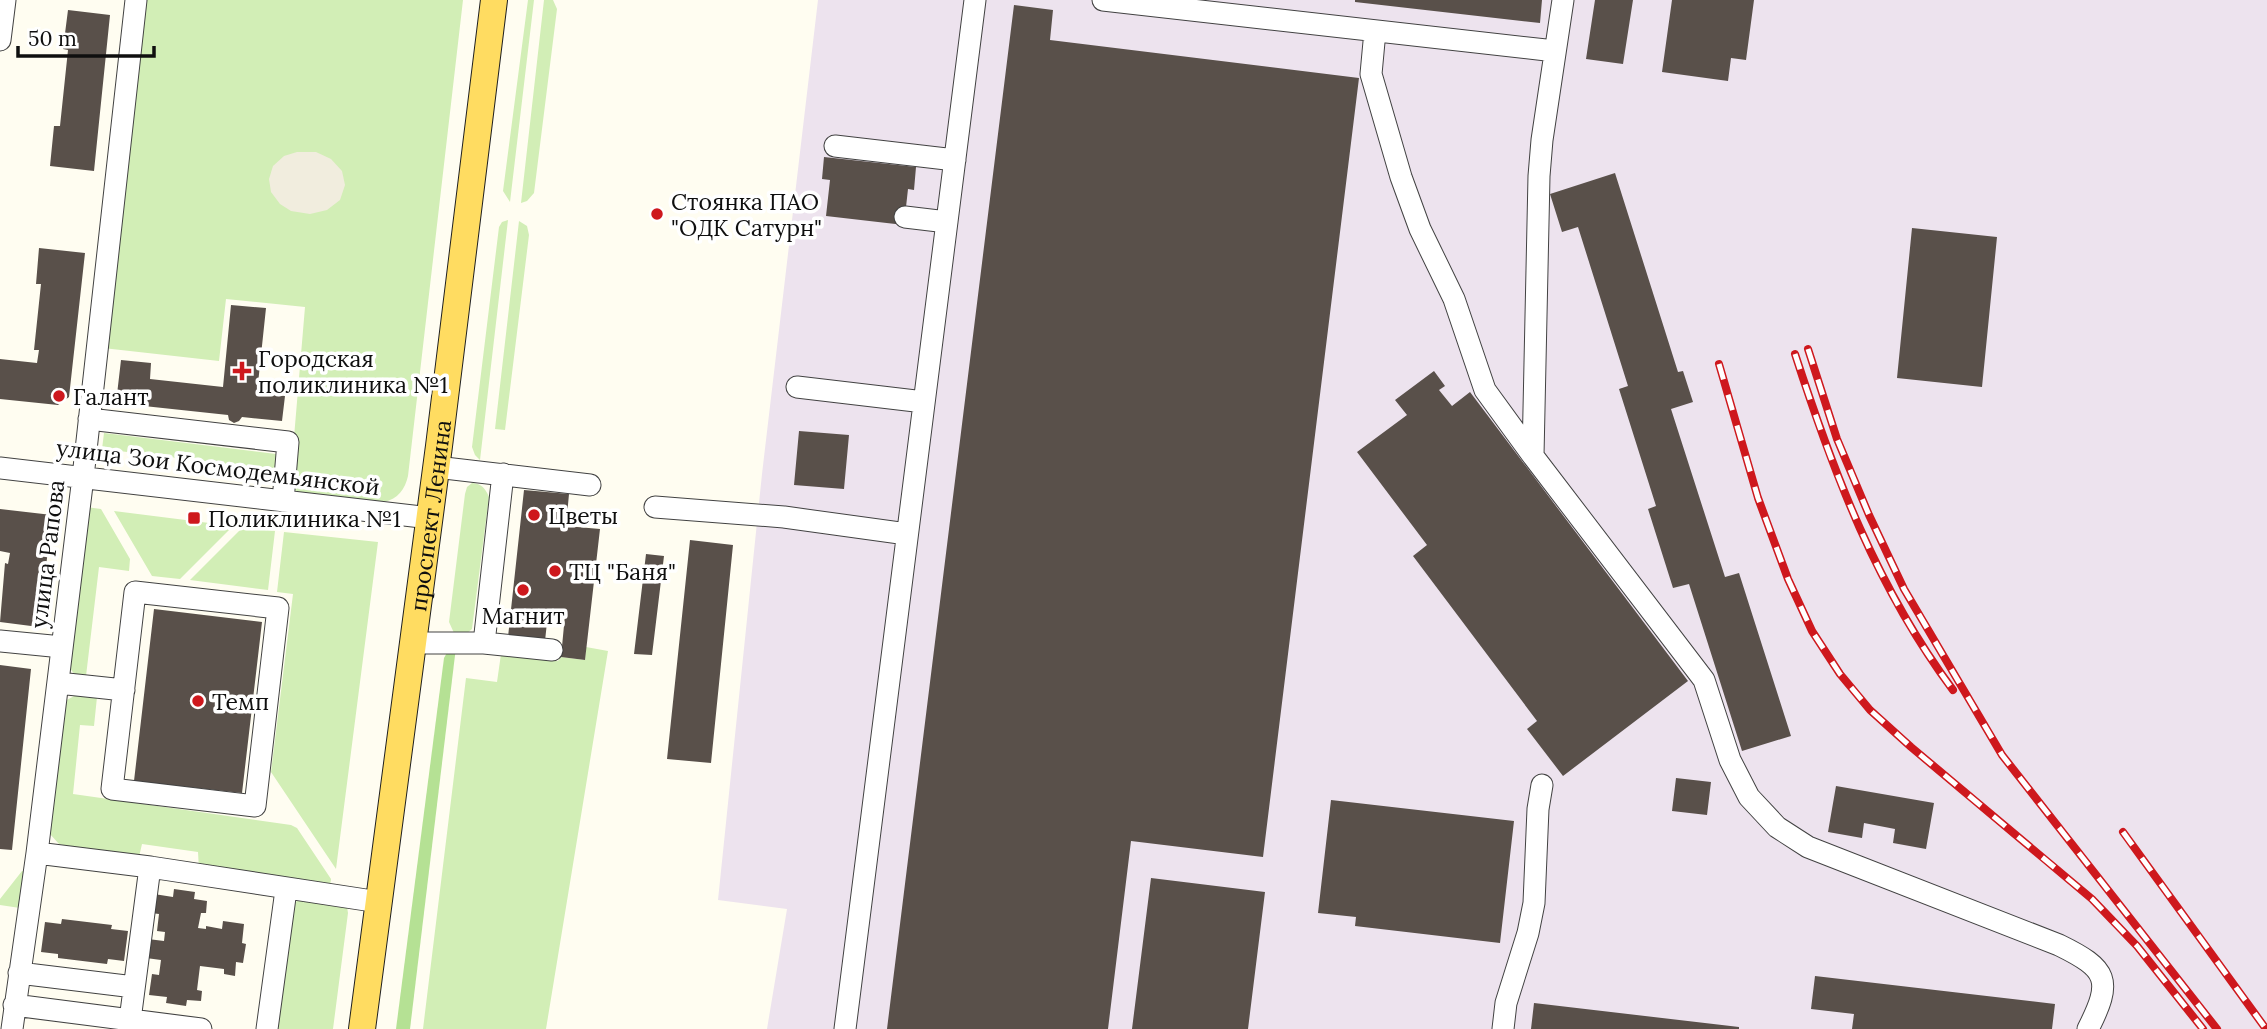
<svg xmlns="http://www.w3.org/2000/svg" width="2267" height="1029" viewBox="0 0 2267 1029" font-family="Lora,serif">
<rect width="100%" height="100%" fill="#fffdf1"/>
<path fill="#ede3ee" d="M818,0H2267V1029H767L787,909L718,900L762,474Z"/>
<path fill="#d2eeb6" d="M142,0H463L408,476C405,489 398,499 384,502L293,492L292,461L305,307L226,299L219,361L103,348Z
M528,0H534L510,202L503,191Z
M544,0H553L557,9L534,193L527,201L521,203Z
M508,220L480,460L475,455L472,447L499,227L502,222Z
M519,221L527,226L529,235L505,430L495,429Z
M104,433L276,454L280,457V470L102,449Z
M472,483C482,484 485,488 489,497L472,629L466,634L454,633L449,622L465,494L467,487Z
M86,507L101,509L130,559L129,571L99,567L86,676L75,675L69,667Z
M114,511L233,526L180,579L152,576Z
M243,527L275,531L268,590L190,580Z
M284,532L378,542L336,869L271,772L293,594L277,592Z
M586,647L608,651L546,1029H423L466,678L497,682L501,654L558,661L561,657L585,660Z
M76,695L97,697L94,726L80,725L73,794L291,825L297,828L331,879L330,887L199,870L198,852L142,844L139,857L67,846L59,844L50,834L65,701Z
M22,871H25L20,908L0,905V899Z
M303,900L347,907L348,913L333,1029H275L292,905L297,901Z"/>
<path fill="#b5e194" d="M456,647L410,1029H396L444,658L448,651Z"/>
<path fill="#f1edde" d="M297,152H316L331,159L342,171L345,185L340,200L327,210L310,214L291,211L280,204L271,192L269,179L273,166L284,156Z"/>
<path fill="#59504a" d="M1355,0H1542L1540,23L1355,2Z
M1595,0H1633L1623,64L1586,59Z
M1672,0H1754L1746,60L1731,58L1728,81L1662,72Z
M1014,5L1053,10L1050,40L1359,78L1263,857L1131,841L1108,1029H887Z
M68,10L110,15L94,171L50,166L54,126H60L68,50L63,49Z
M824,157L916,167L914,190L908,189L904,225L826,216L830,180L822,179Z
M1615,173L1678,372L1683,371L1693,402L1671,409L1725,577L1739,573L1791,736L1742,751L1689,584L1673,588L1648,509L1656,506L1619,389L1628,386L1578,227L1562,232L1550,194Z
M1912,228L1997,237L1982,387L1897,378Z
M39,248L85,253L69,397L58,405L0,399V359L37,363L39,350H34L41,284H36Z
M231,305L266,308L257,393L285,396L282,421L242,417L239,421L234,423L229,420L228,415L116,403L121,360L151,363L150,379L223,387Z
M1434,371L1445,386L1439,390L1452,406L1470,392L1688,681L1563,776L1527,729L1537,721L1413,556L1427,545L1357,452L1407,415L1395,400Z
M799,431L849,435L844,489L794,485Z
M524,490L569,494L566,526L600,529L585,660L561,657L565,615L548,613L545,641L508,637Z
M0,509L52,515L39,627L0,622L5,563L8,564L10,553L0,551Z
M690,540L733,545L711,763L667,759Z
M646,554L664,556L652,655L634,654Z
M154,609L262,622L242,793L134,781Z
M0,665L31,669L12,850L0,849Z
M1676,778L1711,782L1707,815L1672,811Z
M1836,786L1934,803L1926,849L1893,843L1895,829L1864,823L1862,838L1828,832Z
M1331,800L1514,821L1500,943L1355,926L1356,917L1318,913Z
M1151,878L1265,892L1248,1029H1132Z
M174,889L195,892L194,899L207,901L206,913H201L198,928L206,929V926L222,929L223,921L244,924L242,943L246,944L243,963L236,962L235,976L224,974V969L200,966L197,990L202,991L201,1001L187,1000L186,1006L166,1003L167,997L149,995L152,974L159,975L161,960L146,958L148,939L164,941L165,932L157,931L159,914L151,913L154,894L173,897Z
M62,919L112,925L111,929L128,931L124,961L108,959L107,964L58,958V954L41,952L45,922L61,924Z
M1815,976L2055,1004L2052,1029H1852L1854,1014L1811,1009Z
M1534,1003L1739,1027V1029H1531Z"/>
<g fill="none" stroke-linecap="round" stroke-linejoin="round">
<defs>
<path id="minor" d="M1103,0L1555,51
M1375,31L1371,74L1401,177L1420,229L1454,299L1485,390L1533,456L1704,680L1730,760L1749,797L1777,827L1808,847L2059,945C2108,969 2113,980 2088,1029
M0,40L5,0
M835,146L955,160
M905,217L947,222
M797,387L924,402
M89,419L288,442L283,501
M1533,456L1539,176L1542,140L1563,0
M436,467L590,485
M0,468L430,518
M655,507L784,517L907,534
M135,592L278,608L255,806L112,789Z
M0,641L62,647
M413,643H484L552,650
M484,643L503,474
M58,683L124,690
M37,853L150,867L379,902
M19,973L134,987
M14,1005L201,1029
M130,1020L150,867
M12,1029L37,853L83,477L136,0
M267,1029L286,890
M845,1029L975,0
M1503,1029L1506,1003L1528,933L1534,903L1538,809L1542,785"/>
<g id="major">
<path id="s1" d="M362,1029L439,446L494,0"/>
</g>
</defs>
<use href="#minor" stroke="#424242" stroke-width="23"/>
<use href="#major" stroke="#202020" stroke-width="28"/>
<use href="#minor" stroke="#fff" stroke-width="21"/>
<use href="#major" stroke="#ffdc61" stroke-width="26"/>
<defs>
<path id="rail" d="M1808,349L1837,439L1869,515L1904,589L2002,755L2217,1029
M1795,354C1834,474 1877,588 1953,690
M1719,364L1758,498L1788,579L1812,631L1840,674L1870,710L1911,747L2092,899L2137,946L2203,1029
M2123,832L2266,1029"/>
</defs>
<use href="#rail" stroke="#ce181d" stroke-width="8"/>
<use href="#rail" stroke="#fff" stroke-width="5" stroke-dasharray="16" stroke-linecap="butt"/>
</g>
<g fill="#ce181d" stroke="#fff" stroke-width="2.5">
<circle cx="657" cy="214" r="7"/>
<path d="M238.5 360.5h7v7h7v7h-7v7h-7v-7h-7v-7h7z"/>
<circle cx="59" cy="396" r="7"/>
<circle cx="534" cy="515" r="7"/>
<rect x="187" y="511" width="14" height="14" rx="3.5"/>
<circle cx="555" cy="571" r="7"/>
<circle cx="523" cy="590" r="7"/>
<circle cx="198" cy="701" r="7"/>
</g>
<g text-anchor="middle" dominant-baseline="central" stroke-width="7" stroke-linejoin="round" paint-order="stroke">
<g font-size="23" fill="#0f0f0f" stroke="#fff" text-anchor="start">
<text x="671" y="201">Стоянка ПАО<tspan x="671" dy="26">"ОДК Сатурн"</tspan></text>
<text x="258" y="358">Городская<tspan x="258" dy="26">поликлиника №1</tspan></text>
<text x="73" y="396">Галант</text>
<text x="548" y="515">Цветы</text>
<text x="208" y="518">Поликлиника №1</text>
<text x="569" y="571">ТЦ "Баня"</text>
<text x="523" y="615" text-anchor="middle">Магнит</text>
<text x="212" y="701">Темп</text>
</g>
<g font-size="23" fill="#0f0f0f" stroke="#fff">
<text transform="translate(218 467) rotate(7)">улица Зои Космодемьянской</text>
<text stroke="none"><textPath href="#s1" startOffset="518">проспект Ленина</textPath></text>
<text transform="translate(47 554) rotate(-83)">улица Рапова</text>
</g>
</g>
<path d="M18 46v10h136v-10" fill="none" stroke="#0f0f0f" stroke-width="3.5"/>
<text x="28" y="46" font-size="21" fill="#0f0f0f" stroke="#ffffff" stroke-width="5" paint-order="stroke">50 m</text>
</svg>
